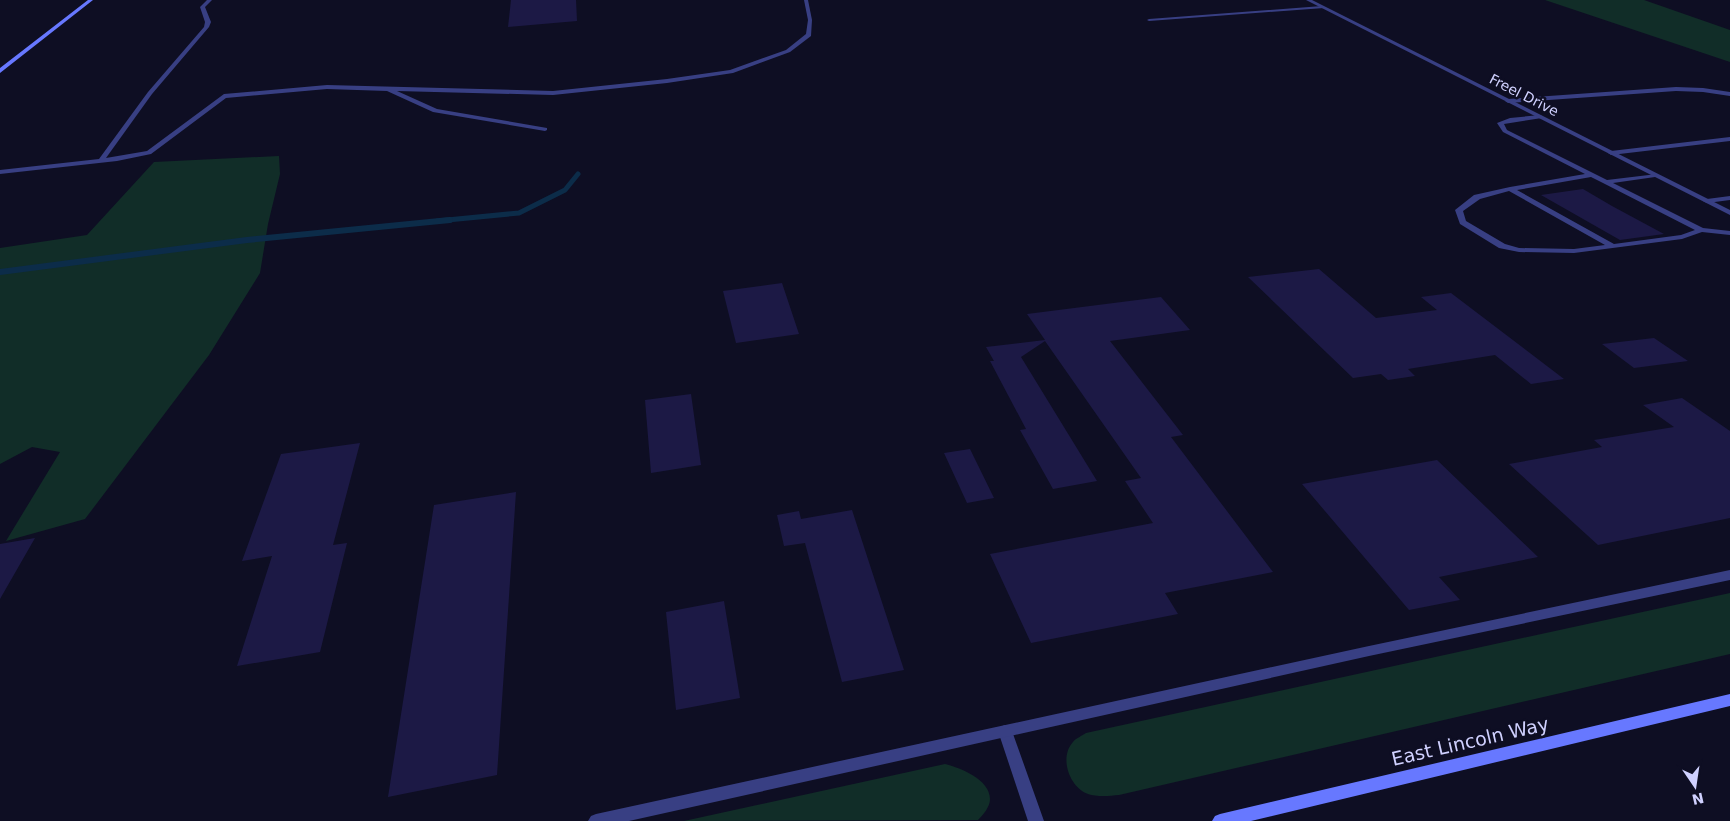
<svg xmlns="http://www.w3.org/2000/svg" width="1730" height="821" viewBox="0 0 1730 821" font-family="'DejaVu Sans',sans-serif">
<rect width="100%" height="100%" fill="#0e0e23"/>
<path fill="#112d28" d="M1545,0H1644L1730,30V62Z
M279,156L280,174L268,224L260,273L209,355L85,519L6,541L60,452L32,447L0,464V248L87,235L154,162Z
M1730,593V654L1119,795C1109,796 1097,797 1088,794C1069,787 1059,757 1073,742C1076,738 1082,736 1086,733Z
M945,764C960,768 990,779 990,799C990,807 983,815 978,820L684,821Z"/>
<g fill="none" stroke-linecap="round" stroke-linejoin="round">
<path stroke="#0c2c49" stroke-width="5" d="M437,221L519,213L565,190L578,174"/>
<path stroke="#0c2c49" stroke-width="6" d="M0,272L247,240L450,220"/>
</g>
<path fill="#1c1945" d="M511,0H576L577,21L508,27Z
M1583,189L1612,206L1664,234L1620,240L1541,195Z
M1319,269L1376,318L1437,310L1421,297L1451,293L1564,379L1531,384L1495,355L1408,369L1415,376L1388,380L1381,374L1353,378L1248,277Z
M782,283L799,334L736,343L723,291Z
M1161,297L1190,330L1110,341L1183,435L1171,437L1273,572L1165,593L1178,614L1031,643L990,554L1153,523L1125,481L1141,478L1045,341L1021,357L1097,481L1053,489L1020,430L1026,429L990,361H994L986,347L1045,340L1027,314Z
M1654,338L1688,361L1634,368L1602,344Z
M691,394L701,465L651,473L645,400Z
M1682,398L1730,431V518L1598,545L1509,464L1602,447L1594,440L1674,427L1643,405Z
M360,443L333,545L347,543L320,652L237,666L272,556L242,561L281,454Z
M970,449L994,498L967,503L944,453Z
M1437,460L1538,557L1439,577L1460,600L1409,610L1302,484Z
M516,492L497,775L388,797L434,505Z
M852,510L904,670L842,682L805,543L784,546L777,515L799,511L801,519Z
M35,538L0,599V544Z
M724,601L740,698L676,710L666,612Z"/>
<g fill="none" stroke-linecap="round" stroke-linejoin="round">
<path fill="#383f83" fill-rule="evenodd" d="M207,0H212L205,7L211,22L209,27L152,94L106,158L147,151L224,94L327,85L553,91L667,79L730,70L786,50L806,34L808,20L804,0H808L812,20L811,36L790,52L733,73L667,83L553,95L397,91L437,109L547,128V130L545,131L433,112L387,91L327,89L226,98L151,154L117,161L0,174V170L99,159L148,92L204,27L205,22L200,7Z
M1322,6L1324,8L1149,21L1147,20L1149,19Z
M1676,87L1703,88L1730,92V96L1703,92L1676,91L1508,103L1505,101L1508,99Z
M1540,115L1542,116V118L1504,124L1507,130L1607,180L1657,174V176L1655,177L1613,183L1703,228L1730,231V235L1702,232L1682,239L1574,253L1519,252L1499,248L1460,224L1455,210L1474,195L1510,187L1585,174L1503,132L1497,123L1510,118ZM1591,177L1603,183L1695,230L1681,235L1614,244L1517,190ZM1509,191L1605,245L1574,249L1519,248L1505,244L1466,221L1463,211L1480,199Z
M1730,137V141L1611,155L1608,153L1611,151Z
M1730,196V200L1707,203L1703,201L1707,199Z
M1005,725L1010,727L1012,731L1044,821H1028L998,731L1000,727Z"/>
<path fill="#383f83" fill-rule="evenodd" d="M1306,0H1312L1730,210V215Z
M1730,570V580L1369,656L629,821H588L591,816L596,814L1369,646Z"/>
<path fill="#6778ff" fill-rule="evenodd" d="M88,0H93L0,73V68Z
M1730,694V706L1251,821H1212L1215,816L1220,814Z"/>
</g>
<g text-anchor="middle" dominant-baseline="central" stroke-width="5" stroke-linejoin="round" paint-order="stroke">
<g font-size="14" fill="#d0d1ff" stroke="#0e0e23">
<text transform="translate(1524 95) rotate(27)">Freel Drive</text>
</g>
<g font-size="19" fill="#d0d1ff" stroke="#0e0e23">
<text transform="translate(1470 741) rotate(-13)">East Lincoln Way</text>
</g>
</g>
<g transform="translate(1695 786) rotate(167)" stroke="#0e0e23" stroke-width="4" paint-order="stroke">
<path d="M0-4L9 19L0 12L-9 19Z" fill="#d0d1ff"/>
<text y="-8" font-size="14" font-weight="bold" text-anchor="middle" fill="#d0d1ff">N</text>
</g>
</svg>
